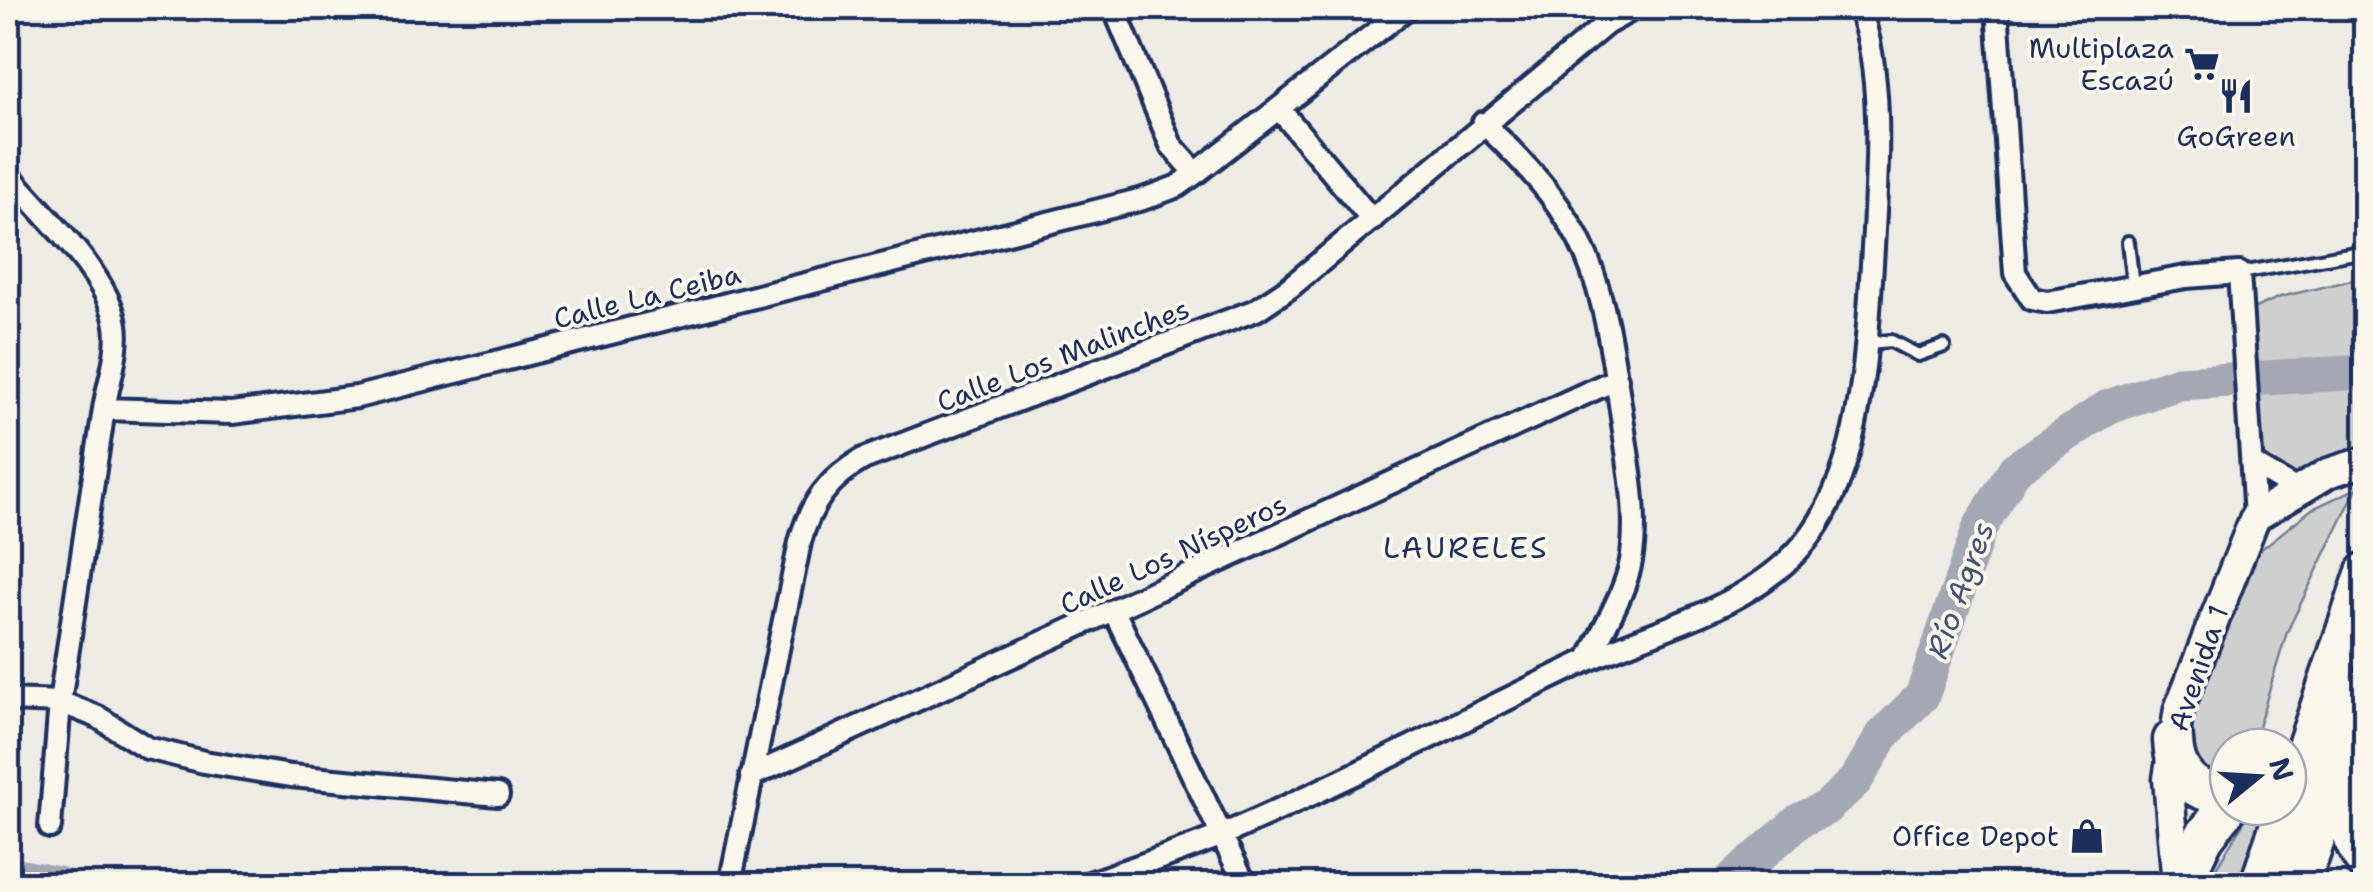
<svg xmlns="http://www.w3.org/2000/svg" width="2373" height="892" viewBox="0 0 2373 892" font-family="'Shantell Sans',sans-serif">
<rect width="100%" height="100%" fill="#eeebe4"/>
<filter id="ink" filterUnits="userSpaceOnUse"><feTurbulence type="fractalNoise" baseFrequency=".01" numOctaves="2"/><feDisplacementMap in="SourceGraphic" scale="20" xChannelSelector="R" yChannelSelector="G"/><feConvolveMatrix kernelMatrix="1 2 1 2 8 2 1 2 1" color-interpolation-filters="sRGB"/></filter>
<g filter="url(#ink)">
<path fill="#cecfcf" stroke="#747f96" stroke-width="2.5" d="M2365,277V458L2285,485L2260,460L2246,312L2280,297Z
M2357,488L2287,632L2252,747H2228V771L2207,772L2197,766L2186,729L2197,676L2255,554L2312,509Z
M2253,807H2267L2240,884H2206Z"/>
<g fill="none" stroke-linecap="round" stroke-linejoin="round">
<path stroke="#a3a8b4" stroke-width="35" d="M8,878L17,876L58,884
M1727,884L1800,820L1826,808L1856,780L1883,735L1922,696L1980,527L2015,469L2108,407L2178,383L2366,372"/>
<defs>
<path id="lane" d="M2128,242L2133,286
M2240,273L2366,251
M1867,343L1891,341L1918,355L1944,346"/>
<path id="street" d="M1114,8L1171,145L1196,173
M1997,8L2015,273L2032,299L2047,302L2186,277L2239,273L2255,517
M1281,111L1372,220
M1483,123C1596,229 1601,276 1623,424C1629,467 1639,517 1631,561C1625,594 1603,628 1589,659
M8,174C40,212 109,275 116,325C120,350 108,384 104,409L232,413L357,397L1143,199L1178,186L1196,173L1407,8
M2254,465L2297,490
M1114,611L1245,884
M8,700L60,702L98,717L147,748L204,762L291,776L498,795
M751,776L1617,379
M50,827L60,702L104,409
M730,884L800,542C810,504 829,478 863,459L1256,310L1289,288L1606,24L1635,8
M1087,884C1132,868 1178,853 1222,835C1345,782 1464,719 1584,662C1661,626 1761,606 1812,533C1865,458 1867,338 1873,248C1877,176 1885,74 1859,8"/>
<path id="secondary" d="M2177,884L2168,779L2179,709L2255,517L2328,473L2366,461"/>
<path id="highway" d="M2173,740C2174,773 2194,796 2228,793
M2353,775C2346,806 2346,835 2366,862
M2288,802L2366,572
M2181,884L2204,837L2228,806
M2260,884L2286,807
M2300,884L2366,688"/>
</defs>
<use href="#lane" stroke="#1b2f5e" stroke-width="18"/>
<use href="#street" stroke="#1b2f5e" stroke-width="28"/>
<use href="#secondary" stroke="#1b2f5e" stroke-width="35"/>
<use href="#highway" stroke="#1b2f5e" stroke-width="45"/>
<use href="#lane" stroke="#fbf7ec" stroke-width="10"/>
<use href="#street" stroke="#fbf7ec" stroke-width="20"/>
<use href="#secondary" stroke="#fbf7ec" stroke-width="28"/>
<use href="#highway" stroke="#fbf7ec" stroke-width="38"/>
</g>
</g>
<defs>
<symbol id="supermarket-bare" viewBox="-9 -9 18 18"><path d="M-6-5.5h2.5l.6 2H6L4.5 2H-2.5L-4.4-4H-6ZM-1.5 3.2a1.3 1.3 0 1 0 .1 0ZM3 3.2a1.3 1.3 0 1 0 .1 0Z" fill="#1b2f5e" stroke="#fbf7ec" stroke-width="2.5" paint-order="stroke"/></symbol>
<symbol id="restaurant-bare" viewBox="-9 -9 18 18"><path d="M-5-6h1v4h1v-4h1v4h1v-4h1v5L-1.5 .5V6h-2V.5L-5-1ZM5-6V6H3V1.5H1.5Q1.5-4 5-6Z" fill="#1b2f5e" stroke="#fbf7ec" stroke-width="2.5" paint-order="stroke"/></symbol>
<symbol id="shop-bare" viewBox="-9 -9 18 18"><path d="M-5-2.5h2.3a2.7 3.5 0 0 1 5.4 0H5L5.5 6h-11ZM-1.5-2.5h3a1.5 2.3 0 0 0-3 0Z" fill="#1b2f5e" stroke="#fbf7ec" stroke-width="2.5" paint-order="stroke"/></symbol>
</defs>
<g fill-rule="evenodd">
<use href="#supermarket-bare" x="2177" y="39" width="50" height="50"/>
<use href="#restaurant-bare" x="2211" y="71" width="50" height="50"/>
<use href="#shop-bare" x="2062" y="811" width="50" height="50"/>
</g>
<g text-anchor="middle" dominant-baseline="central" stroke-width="8" stroke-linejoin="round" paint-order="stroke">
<g font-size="28" fill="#1b2f5e" stroke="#fbf7ec" text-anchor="end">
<text x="2174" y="48">Multiplaza<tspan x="2174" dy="32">Escazú</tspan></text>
<text x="2236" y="136" text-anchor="middle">GoGreen</text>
<text x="2059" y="836">Office Depot</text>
</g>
<g font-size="28" fill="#1b2f5e" stroke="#fbf7ec">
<text transform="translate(647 296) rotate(-14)">Calle La Ceiba</text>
<text transform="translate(1063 355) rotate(-21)">Calle Los Malinches</text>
<text transform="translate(1173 554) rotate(-25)">Calle Los Nísperos</text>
<text transform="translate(2198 668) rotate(-71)">Avenida 1</text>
</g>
<g font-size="30" letter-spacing="2.5" fill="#1b2f5e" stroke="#fbf7ec">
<text x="1466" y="547">LAURELES</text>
</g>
<g font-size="30" font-style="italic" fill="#445378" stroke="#fbf7ec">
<text transform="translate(1960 590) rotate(-70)">Río Agres</text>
</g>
</g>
<rect width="2373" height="892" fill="none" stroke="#fbf7ec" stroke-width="40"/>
<rect x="20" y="20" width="2333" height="852" fill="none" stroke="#1b2f5e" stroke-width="4" filter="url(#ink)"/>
<g transform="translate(2258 777) rotate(72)"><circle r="48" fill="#fbf7ec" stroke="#a1a7b3" stroke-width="2.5"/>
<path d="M0-8L18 38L0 25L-18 38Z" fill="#1b2f5e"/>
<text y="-15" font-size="28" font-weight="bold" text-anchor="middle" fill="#1b2f5e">N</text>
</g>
</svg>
